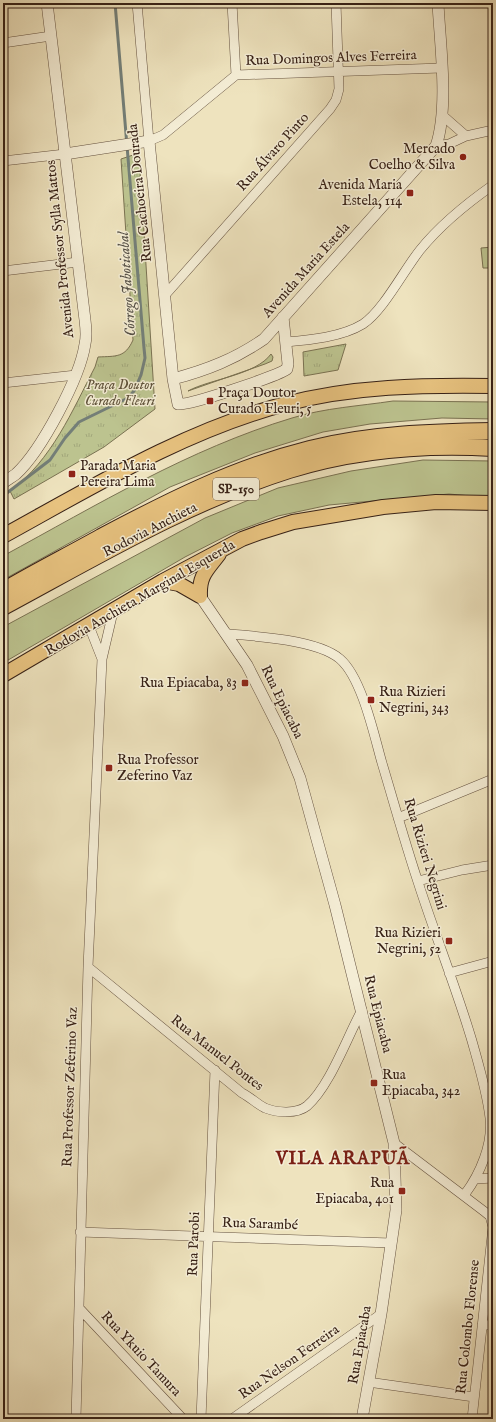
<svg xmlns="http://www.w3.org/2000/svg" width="496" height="1422" viewBox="0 0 496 1422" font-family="'IM FELL English',serif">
<defs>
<pattern id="park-tufts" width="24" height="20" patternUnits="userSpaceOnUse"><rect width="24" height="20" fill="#bcc38f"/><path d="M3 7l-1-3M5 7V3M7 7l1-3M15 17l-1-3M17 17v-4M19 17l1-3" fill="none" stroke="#a2a77b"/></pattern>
</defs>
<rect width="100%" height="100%" fill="#eee3be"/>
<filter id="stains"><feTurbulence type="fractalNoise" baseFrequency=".005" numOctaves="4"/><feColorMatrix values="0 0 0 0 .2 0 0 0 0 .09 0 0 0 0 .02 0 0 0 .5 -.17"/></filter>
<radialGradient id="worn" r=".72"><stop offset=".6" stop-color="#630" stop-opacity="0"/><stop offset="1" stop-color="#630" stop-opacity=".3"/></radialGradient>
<path fill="#bcc38f" stroke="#7a7252" d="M493,247V268H483L481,248Z
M393,401L493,402V419L442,418L370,424L323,432L255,453L170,487L3,580V556C97,505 189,449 292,418C324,408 360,406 393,401Z
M423,460L493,461V498L449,494L329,505L278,516L232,533L185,557L3,663V627L205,518L278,488L351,471Z"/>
<path fill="url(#park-tufts)" stroke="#7a7252" d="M139,153L155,409L104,447L14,499L10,491C52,460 72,411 95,367L98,357C116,356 125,358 133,340L121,159Z
M346,344L338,370L304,376L303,352Z
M271,354L273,357L272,361L265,364L188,391C210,379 256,375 271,354Z"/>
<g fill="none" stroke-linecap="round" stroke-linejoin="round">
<path stroke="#747f78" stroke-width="3" d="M3,496L50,460L65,438L79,422L128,398L134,391L141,375L145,358L144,348L115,3"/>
<defs>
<path id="minor" d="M137,3L149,141L163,135L236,75L441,68
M232,3L236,75
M3,43L51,36
M442,115L466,136
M436,146L449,144L466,136L493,130
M3,161L65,154
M3,271L78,262
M166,294L330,109L336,100L339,89L336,3
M286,342C310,340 342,337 363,324C383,311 404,270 420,250C441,224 466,204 493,185
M3,383L76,375
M89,626L102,659
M227,634C256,636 318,640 340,659C362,678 374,735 382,763C394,803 405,843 418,882C435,935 456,987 472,1041C479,1066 487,1092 490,1118C493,1144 480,1174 465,1194
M398,818L493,779
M418,881L462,870L493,865
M88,967L242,1093C250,1097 257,1104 265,1108C277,1113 297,1114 307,1106C330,1086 347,1037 362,1010
M449,973L493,961
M394,1143L485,1212L490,1216L493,1227L472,1419
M476,1179L493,1178
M80,1232L391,1243
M79,1308L183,1419
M482,1325H493
M368,1382L474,1397
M76,1419L88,967L102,659L113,612
M201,1419L215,1070
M232,1419L381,1314"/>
<path id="tertiary" d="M65,154L149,141L173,379L178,404C189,406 277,376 287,369L288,364L283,317
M173,379C207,370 235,359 264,339L436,146C449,107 440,45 438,3
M3,483C7,480 12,477 16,474C41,451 80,378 85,344C87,336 86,328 85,320L47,3
M200,596L247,665L283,736L300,778L335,905L394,1143L396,1210L381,1314L362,1419"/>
<path id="trunk" d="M3,536C94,486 184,431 285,404C353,386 423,385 493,386
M163,581L179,584L200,596
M200,596C199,575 207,570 219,554
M3,675L163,581L242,539L261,532L293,522L383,507L436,502L493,503"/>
<path id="motorway" d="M3,591C35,572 69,555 101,537C169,501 234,468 310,449C369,434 432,432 493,431
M3,607C96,557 188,502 289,470C354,450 426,444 493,448"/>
</defs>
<use href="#minor" stroke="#655240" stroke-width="10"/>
<use href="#tertiary" stroke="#655240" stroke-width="12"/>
<use href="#trunk" stroke="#372116" stroke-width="16"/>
<use href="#motorway" stroke="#372116" stroke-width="18"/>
<use href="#minor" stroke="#f4edd5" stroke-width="9"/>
<use href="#tertiary" stroke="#f4edd5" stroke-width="11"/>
<use href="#trunk" stroke="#e7c27f" stroke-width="14"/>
<use href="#motorway" stroke="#e7c27f" stroke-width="16"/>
</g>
<g fill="#8f2418" stroke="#f4edd5" stroke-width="1.5">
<circle cx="463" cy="157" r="4"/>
<rect x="406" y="189" width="8" height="8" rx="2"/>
<rect x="206" y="397" width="8" height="8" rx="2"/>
<rect x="68" y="470" width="8" height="8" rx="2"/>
<rect x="241" y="679" width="8" height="8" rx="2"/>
<rect x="367" y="696" width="8" height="8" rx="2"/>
<rect x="105" y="764" width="8" height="8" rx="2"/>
<rect x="445" y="937" width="8" height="8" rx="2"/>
<rect x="370" y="1079" width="8" height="8" rx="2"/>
<rect x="398" y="1187" width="8" height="8" rx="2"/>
</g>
<g text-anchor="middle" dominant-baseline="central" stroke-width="3" stroke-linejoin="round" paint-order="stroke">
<rect fill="#f4edd5" stroke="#705e4f" stroke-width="1" x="213" y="478" width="46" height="22" rx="3"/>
<g font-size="13" font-weight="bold" fill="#372116">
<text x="236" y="489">SP-150</text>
</g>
<g font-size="14" fill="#372116" stroke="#f4edd5">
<text transform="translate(331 58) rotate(-2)">Rua Domingos Alves Ferreira</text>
<text transform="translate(273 152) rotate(-48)">Rua Álvaro Pinto</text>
<text transform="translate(140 193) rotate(-96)">Rua Cachoeira Dourada</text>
<text transform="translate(60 249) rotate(-96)">Avenida Professor Sylla Mattos</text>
<text transform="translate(306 270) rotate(-48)">Avenida Maria Estela</text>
<text transform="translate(150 530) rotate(-27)">Rodovia Anchieta</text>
<text transform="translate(140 598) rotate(-30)">Rodovia Anchieta Marginal Esquerda</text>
<text transform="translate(282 702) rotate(64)">Rua Epiacaba</text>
<text transform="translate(425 854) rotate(73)">Rua Rizieri Negrini</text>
<text transform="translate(378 1014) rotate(76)">Rua Epiacaba</text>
<text transform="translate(217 1053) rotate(38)">Rua Manuel Pontes</text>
<text transform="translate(70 1087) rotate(-88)">Rua Professor Zeferino Vaz</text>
<text transform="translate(260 1224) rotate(2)">Rua Sarambé</text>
<text transform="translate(194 1244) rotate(-88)">Rua Parobi</text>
<text transform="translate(468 1327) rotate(-84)">Rua Colombo Florense</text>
<text transform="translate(360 1345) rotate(-80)">Rua Epiacaba</text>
<text transform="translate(141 1354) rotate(47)">Rua Ykuio Tamura</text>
<text transform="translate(289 1362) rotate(-35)">Rua Nelson Ferreira</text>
</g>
<g font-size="14" fill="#372116" stroke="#f4edd5" text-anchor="end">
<text x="455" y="149">Mercado<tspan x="455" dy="16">Coelho &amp; Silva</tspan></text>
<text x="402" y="185">Avenida Maria<tspan x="402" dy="16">Estela, 114</tspan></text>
<text x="218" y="393" text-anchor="start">Praça Doutor<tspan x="218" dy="16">Curado Fleuri, 5</tspan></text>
<text x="80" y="466" text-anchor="start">Parada Maria<tspan x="80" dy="16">Pereira Lima</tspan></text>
<text x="237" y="683">Rua Epiacaba, 83</text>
<text x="379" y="692" text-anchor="start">Rua Rizieri<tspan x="379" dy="16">Negrini, 343</tspan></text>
<text x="117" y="760" text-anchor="start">Rua Professor<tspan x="117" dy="16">Zeferino Vaz</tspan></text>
<text x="441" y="933">Rua Rizieri<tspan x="441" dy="16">Negrini, 52</tspan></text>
<text x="382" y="1075" text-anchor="start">Rua<tspan x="382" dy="16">Epiacaba, 342</tspan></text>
<text x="394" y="1183">Rua<tspan x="394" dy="16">Epiacaba, 401</tspan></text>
</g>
<g font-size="14" font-style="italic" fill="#5f523a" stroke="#f4edd5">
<text x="120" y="385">Praça Doutor<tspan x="120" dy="16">Curado Fleuri</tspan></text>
</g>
<g font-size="15" font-style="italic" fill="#555047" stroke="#f4edd5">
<text transform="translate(127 284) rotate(-94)">Córrego Jaboticabal</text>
</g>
<g font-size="18" font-weight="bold" letter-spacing="1" fill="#7a1f14" stroke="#f4edd5">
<text x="343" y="1159">VILA ARAPUÃ</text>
</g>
</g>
<rect width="496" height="1422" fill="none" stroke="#eee3be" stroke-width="16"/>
<rect x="4" y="4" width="488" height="1414" fill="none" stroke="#372116" stroke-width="2"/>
<rect x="8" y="8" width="480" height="1406" fill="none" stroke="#372116"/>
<rect width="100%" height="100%" filter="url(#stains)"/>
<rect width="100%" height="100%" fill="url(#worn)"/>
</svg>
